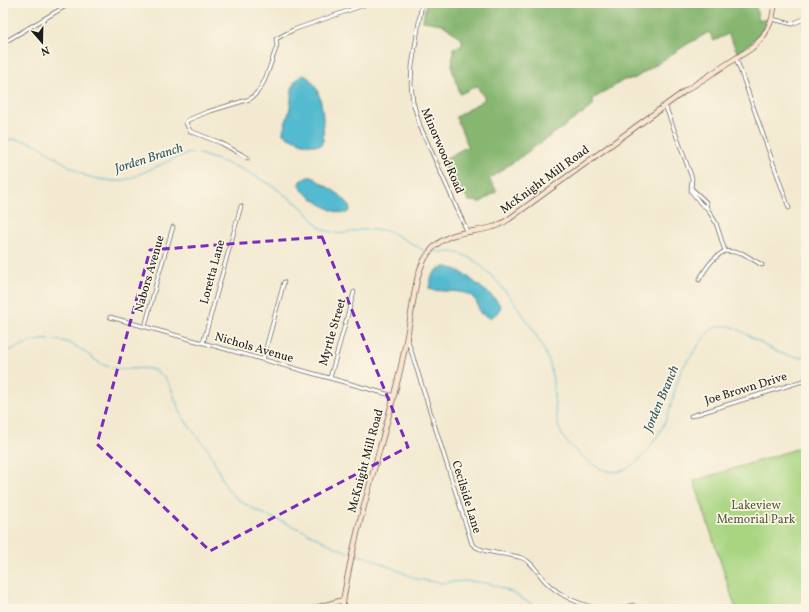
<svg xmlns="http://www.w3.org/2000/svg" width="809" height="612" viewBox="0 0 809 612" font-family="Vollkorn,serif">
<rect width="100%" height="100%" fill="#fcf5e5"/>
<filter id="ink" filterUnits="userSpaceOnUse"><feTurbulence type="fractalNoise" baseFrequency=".025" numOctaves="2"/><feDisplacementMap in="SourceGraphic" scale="8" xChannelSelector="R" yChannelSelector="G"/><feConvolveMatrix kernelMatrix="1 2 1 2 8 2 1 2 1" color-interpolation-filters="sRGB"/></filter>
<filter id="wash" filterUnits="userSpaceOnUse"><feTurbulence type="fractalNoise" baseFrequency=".012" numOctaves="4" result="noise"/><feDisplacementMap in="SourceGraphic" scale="16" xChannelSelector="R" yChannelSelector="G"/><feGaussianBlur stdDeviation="0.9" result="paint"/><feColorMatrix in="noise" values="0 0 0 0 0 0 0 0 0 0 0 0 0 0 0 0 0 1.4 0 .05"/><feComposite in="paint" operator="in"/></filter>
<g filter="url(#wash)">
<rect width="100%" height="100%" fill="#f3e9d0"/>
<path fill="#a9d581" stroke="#62784e" d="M806,446V609H736L694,481Z"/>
<path fill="#86b66f" stroke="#516946" d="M426,3H755L759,20H768C761,35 751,44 738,53L728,34L714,41L709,32L686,45L634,79L624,80L593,99V106L489,179L497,191L481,202L469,201L462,191L456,195L441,161L468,146L456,117L485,99L477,86L460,94L452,69L453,48L462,46V39L442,24L423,21Z"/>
<path fill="#52bacf" stroke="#376b76" d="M304,75C324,85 324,122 323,141L321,145C310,147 293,140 283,134V131C285,123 289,115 290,107C292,95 290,79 304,75Z
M308,177H313C323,186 349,196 350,210L347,213C342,213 338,213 334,211C327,209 303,193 300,187C298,184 299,184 300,181Z
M445,267C461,268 471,280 483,289C490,294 497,299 501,307L497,313L490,318L480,313C479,310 478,306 477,303C469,286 444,294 429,289C430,277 433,270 445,267Z"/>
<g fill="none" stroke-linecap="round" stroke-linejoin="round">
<path stroke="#52bacf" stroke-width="1" d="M3,141L13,139L26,141L38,145L58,159L84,175L93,178L113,181H121L131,178L180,156L190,153L200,154L240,168L270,184L303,208L319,227L325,230L339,234L360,230H387L425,251
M434,252C443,252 455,251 464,255C493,266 541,335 550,365C556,386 552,416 562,435C567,444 576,451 583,457C609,479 626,476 647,451C654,441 661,431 666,420C672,405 674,389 680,374C684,364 692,355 698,346C703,339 708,330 717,327C733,322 743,333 756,340C771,349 788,359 806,357
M3,354C23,342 53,333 75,346C84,350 91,358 100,363C105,366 112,368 117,369C131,371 146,364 159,373C174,383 174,403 183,417C190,429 201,440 209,451C218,465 221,485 234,496C254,513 281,520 304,531C319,538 332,547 348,552
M356,555L367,557L417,579L439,583L465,581L488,583L509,591L540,609"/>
</g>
</g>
<g filter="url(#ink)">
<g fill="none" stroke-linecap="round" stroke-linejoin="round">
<defs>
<path id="street" d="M422,3L412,66L411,84L413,102L420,126L467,231
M772,19L792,24L806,18
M3,43L71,3
M736,58L789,208
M665,105L692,178L691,191L701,204L707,208
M248,158L221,143L190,131L186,123L188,120L207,112L250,99C266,88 270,63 277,46L276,39L293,30L370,3
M691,188L706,202L707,208L716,223L725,251L742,253L762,265
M699,280C706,268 713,257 725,251
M110,317L394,396
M145,327L157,280L173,227
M407,338L472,544C482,554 508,553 522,558C533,562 538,574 546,582C561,597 581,605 601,609
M203,343L241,206
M263,359L284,282
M330,378L354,292
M691,416L806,380
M619,609L633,605"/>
<path id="secondary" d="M312,609L343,600
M342,609C353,532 379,458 397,383C403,360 407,337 411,314C415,293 416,266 432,249C451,229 470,234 493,227C499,226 504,222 509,219L685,91L752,48L763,37L768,28L772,19L775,3"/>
</defs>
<use href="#street" stroke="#67645b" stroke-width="4.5"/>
<use href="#secondary" stroke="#67645b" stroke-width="6"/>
<use href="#street" stroke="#fff" stroke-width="3"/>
<use href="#secondary" stroke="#fce5d0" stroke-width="4.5"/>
</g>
</g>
<path fill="none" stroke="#7b2cbf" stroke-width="3" stroke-dasharray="8 5" stroke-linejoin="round" d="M322,237L408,447L210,551L97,444L150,250Z"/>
<g text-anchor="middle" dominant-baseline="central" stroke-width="3.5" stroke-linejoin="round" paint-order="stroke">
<g font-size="12" fill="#1c1c1c" stroke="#fcf5e5">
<text transform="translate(442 151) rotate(67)">Minorwood Road</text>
<text transform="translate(545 180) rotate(-36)">McKnight Mill Road</text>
<text transform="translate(213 272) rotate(-75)">Loretta Lane</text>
<text transform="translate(150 274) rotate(-74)">Nabors Avenue</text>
<text transform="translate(333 332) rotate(-74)">Myrtle Street</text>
<text transform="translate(254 348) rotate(16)">Nichols Avenue</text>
<text transform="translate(746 389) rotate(-17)">Joe Brown Drive</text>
<text transform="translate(366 461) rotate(-75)">McKnight Mill Road</text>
<text transform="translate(466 497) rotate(73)">Cecilside Lane</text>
</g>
<g font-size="12" fill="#4d5d3f" stroke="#fcf5e5">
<text x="756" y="506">Lakeview<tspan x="756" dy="14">Memorial Park</tspan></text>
</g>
<g font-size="13" font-style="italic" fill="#325b64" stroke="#fcf5e5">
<text transform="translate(149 159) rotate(-18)">Jorden Branch</text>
<text transform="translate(662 399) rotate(-67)">Jorden Branch</text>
</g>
</g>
<rect width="809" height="612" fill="none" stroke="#fcf5e5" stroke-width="16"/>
<g transform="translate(42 42) rotate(160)" stroke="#fcf5e5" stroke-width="3" paint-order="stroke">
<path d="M0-3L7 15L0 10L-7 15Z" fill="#1c1c1c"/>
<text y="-6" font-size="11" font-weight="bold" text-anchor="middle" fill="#1c1c1c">N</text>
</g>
</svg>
